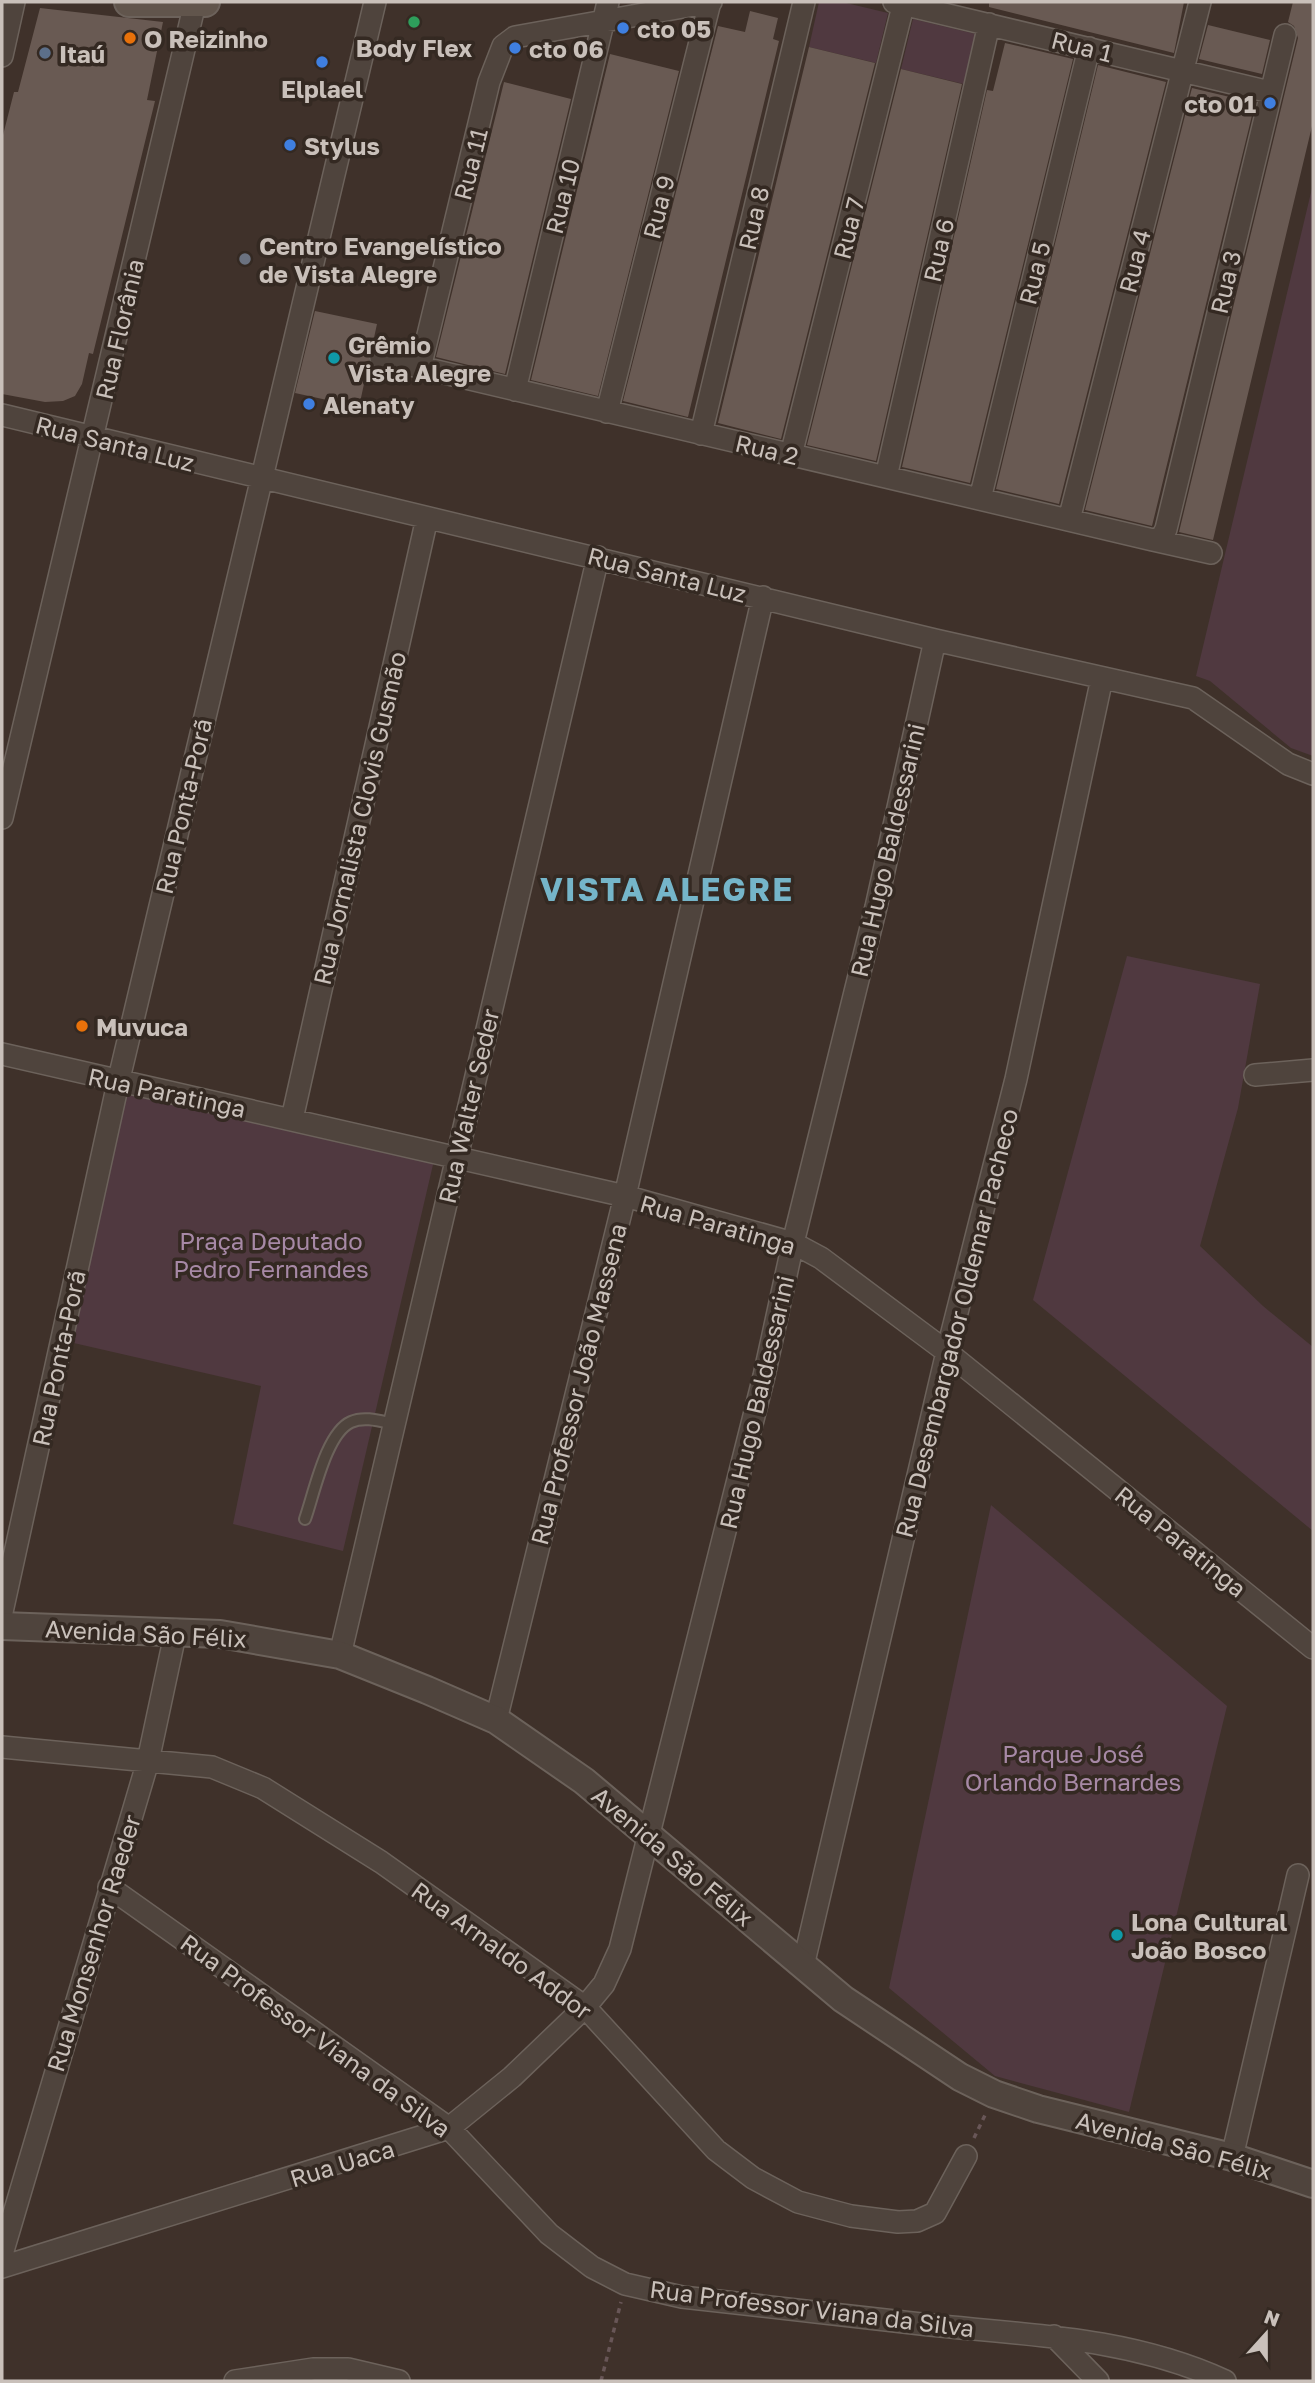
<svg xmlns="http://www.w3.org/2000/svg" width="1315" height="2383" viewBox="0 0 1315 2383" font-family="'Golos Text',sans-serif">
<rect width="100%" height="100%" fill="#3f312a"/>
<path fill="#503940" d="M819,2H842L888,13L876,63L809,47Z
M913,19L980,35L968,85L901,69Z
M1313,184V756L1291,748L1210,681L1196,676Z
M1127,956L1260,984L1238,1108L1200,1246L1263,1306L1313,1347V1531L1033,1300Z
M123,1089L435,1156L343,1551L233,1524L261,1386L65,1341Z
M991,1505L1227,1706L1129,2112L995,2076L889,1988Z"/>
<path fill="#695a53" d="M989,2H1184L1174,53L989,7Z
M1293,2H1313V122L1213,540L1179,532L1298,38L1294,26L1288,22Z
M40,8L163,22L147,100L155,101L93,354L89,353L82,384L75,396L63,401L45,402L2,394V139L14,92H18Z
M750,11L778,18L773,39L779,41L688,417L623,401L718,26L745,32Z
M1208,25L1270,40L1262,74L1199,59Z
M1005,43L1073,59L970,483L902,467L987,90L993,91Z
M809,47L875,63L781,439L718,423Z
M610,54L679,71L598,396L531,380Z
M1098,65L1166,82L1059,504L996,489Z
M901,69L962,84L876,461L807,445Z
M504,82L571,99L505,374L436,357Z
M1192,88L1255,103L1152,526L1085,510Z
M315,311L377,324L359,407L295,393Z"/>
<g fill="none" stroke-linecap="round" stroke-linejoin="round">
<defs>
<path id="service" d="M305,1519C314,1494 326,1433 351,1422C364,1416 380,1421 394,1424"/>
<path id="minor" d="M894,2L1270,92
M2,56L14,2
M381,358L1153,540L1162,537L1166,529L1285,35
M420,368L489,82L503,46L515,37L711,2
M515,390L608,2
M607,412L710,2
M2,415L935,640L1193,698L1288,764L1313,774
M701,434L804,2
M791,455L904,2
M886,477L989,24
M980,499L1089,48
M1069,520L1200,2
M1153,540L1211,553
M2,818L195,3
M2,1054L625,1196L793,1243L821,1258L947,1352L1313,1648
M1255,1075L1313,1070
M292,1119L427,518
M2,1612L118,1083L375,2
M340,1655L598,557
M496,1720L625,1196L763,597
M2,1747L212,1767L263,1788L381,1862L585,2007L716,2150L753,2178L798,2202L851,2216L898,2222L917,2221L935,2213L966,2156
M109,1887L449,2128L549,2234L592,2267L625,2284L682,2297C765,2306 848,2316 930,2325C1031,2335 1132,2338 1225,2381
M803,1966L947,1352L1016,1079L1102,678
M1232,2157L1298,1875
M2,2254L148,1761L176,1630
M2,2267L449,2128L512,2077L585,2007L604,1984L620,1949L764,1376L793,1243L876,907L935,640
M1054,2336L1098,2381
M235,2381L313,2369H348L399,2381"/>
<path id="tertiary" d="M2,1626L220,1634L340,1655L427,1690L496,1720L584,1781L843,1999L960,2077L994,2094L1038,2109L1232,2157L1313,2184"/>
<path id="secondary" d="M129,2H205"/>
</defs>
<use href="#service" stroke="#6c625b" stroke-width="14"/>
<use href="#minor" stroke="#6c625b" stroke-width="24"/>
<use href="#tertiary" stroke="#6c625b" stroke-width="30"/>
<use href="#secondary" stroke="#6c625b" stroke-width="32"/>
<path stroke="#685657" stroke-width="3.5" stroke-dasharray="5 5" stroke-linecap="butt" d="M974,2138L986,2113
M601,2381L621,2302"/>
<use href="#service" stroke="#4f443d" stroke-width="10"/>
<use href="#minor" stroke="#4f443d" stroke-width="21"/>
<use href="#tertiary" stroke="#4f443d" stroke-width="26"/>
<use href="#secondary" stroke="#61554c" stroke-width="28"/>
</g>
<circle fill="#2e9e5b" stroke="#342922" stroke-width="2.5" cx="414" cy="22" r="7"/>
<g fill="#3f7fe0" stroke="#342922" stroke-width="2.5">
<circle cx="623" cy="28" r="7"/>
<circle cx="515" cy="48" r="7"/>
<circle cx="322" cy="62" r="7"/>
<circle cx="1270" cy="103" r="7"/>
<circle cx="290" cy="145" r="7"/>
<circle cx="309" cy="404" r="7"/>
</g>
<g fill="#e8710a" stroke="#342922" stroke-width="2.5">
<circle cx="130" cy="38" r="7"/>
<circle cx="82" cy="1026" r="7"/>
</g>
<circle fill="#5c6f8a" stroke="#342922" stroke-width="2.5" cx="45" cy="53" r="7"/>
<circle fill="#6b7280" stroke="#342922" stroke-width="2.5" cx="245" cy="259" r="7"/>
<g fill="#0f9aa8" stroke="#342922" stroke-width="2.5">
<circle cx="334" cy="358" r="7"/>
<circle cx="1117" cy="1935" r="7"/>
</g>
<g text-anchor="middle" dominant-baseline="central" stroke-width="7" stroke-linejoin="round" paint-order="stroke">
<g font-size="24" font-weight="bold" fill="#c9c0ba" stroke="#342922" text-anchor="start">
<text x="637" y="28">cto 05</text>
<text x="144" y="38">O Reizinho</text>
<text x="414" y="47" text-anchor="middle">Body Flex</text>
<text x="529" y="48">cto 06</text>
<text x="59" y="53">Itaú</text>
<text x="322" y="88" text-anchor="middle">Elplael</text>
<text x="1256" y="103" text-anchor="end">cto 01</text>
<text x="304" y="145">Stylus</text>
<text x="259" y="245">Centro Evangelístico<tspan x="259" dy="28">de Vista Alegre</tspan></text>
<text x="348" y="344">Grêmio<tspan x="348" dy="28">Vista Alegre</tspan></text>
<text x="323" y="404">Alenaty</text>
<text x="96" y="1026">Muvuca</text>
<text x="1131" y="1921">Lona Cultural<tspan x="1131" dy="28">João Bosco</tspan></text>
</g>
<g font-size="24" fill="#c9c0ba" stroke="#342922">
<text transform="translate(1082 46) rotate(14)">Rua 1</text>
<text transform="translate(470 164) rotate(-76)">Rua 11</text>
<text transform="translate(562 196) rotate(-76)">Rua 10</text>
<text transform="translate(658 207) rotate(-76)">Rua 9</text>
<text transform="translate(753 218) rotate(-77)">Rua 8</text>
<text transform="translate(848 228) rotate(-76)">Rua 7</text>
<text transform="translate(938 250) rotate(-77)">Rua 6</text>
<text transform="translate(1134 261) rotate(-76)">Rua 4</text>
<text transform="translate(1034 273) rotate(-76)">Rua 5</text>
<text transform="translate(1225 282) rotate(-77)">Rua 3</text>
<text transform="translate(119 329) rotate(-77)">Rua Florânia</text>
<text transform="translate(115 443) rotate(14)">Rua Santa Luz</text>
<text transform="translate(767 449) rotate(13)">Rua 2</text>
<text transform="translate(667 574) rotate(14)">Rua Santa Luz</text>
<text transform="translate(183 806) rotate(-77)">Rua Ponta-Porã</text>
<text transform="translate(359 818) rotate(-77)">Rua Jornalista Clovis Gusmão</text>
<text transform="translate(887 850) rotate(-77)">Rua Hugo Baldessarini</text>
<text transform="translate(167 1092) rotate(12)">Rua Paratinga</text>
<text transform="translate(468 1106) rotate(-77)">Rua Walter Seder</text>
<text transform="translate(718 1224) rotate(16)">Rua Paratinga</text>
<text transform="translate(956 1323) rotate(-76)">Rua Desembargador Oldemar Pacheco</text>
<text transform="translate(58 1358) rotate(-78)">Rua Ponta-Porã</text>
<text transform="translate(578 1384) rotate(-76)">Rua Professor João Massena</text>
<text transform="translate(756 1402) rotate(-77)">Rua Hugo Baldessarini</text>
<text transform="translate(1181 1541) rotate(39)">Rua Paratinga</text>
<text transform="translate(146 1633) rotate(3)">Avenida São Félix</text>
<text transform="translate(673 1856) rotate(40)">Avenida São Félix</text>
<text transform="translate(93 1943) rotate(-73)">Rua Monsenhor Raeder</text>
<text transform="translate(502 1950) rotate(36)">Rua Arnaldo Addor</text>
<text transform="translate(316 2035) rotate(36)">Rua Professor Viana da Silva</text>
<text transform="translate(1174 2145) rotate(15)">Avenida São Félix</text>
<text transform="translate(342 2163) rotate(-17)">Rua Uaca</text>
<text transform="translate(812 2308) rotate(7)">Rua Professor Viana da Silva</text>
</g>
<g font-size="24" fill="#a789a6" stroke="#342922">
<text x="271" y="1240">Praça Deputado<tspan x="271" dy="28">Pedro Fernandes</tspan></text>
<text x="1073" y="1753">Parque José<tspan x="1073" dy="28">Orlando Bernardes</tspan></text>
</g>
<g font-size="32" font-weight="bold" letter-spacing="2" fill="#75b5c9" stroke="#342922">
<text x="667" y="889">VISTA ALEGRE</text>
</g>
</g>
<rect width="1315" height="2383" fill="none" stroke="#c9c0ba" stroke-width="7"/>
<g transform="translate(1266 2334) rotate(21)" stroke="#342922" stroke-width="5" paint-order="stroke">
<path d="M0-5L12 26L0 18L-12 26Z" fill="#c9c0ba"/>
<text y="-10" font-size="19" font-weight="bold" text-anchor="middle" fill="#c9c0ba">N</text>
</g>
</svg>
